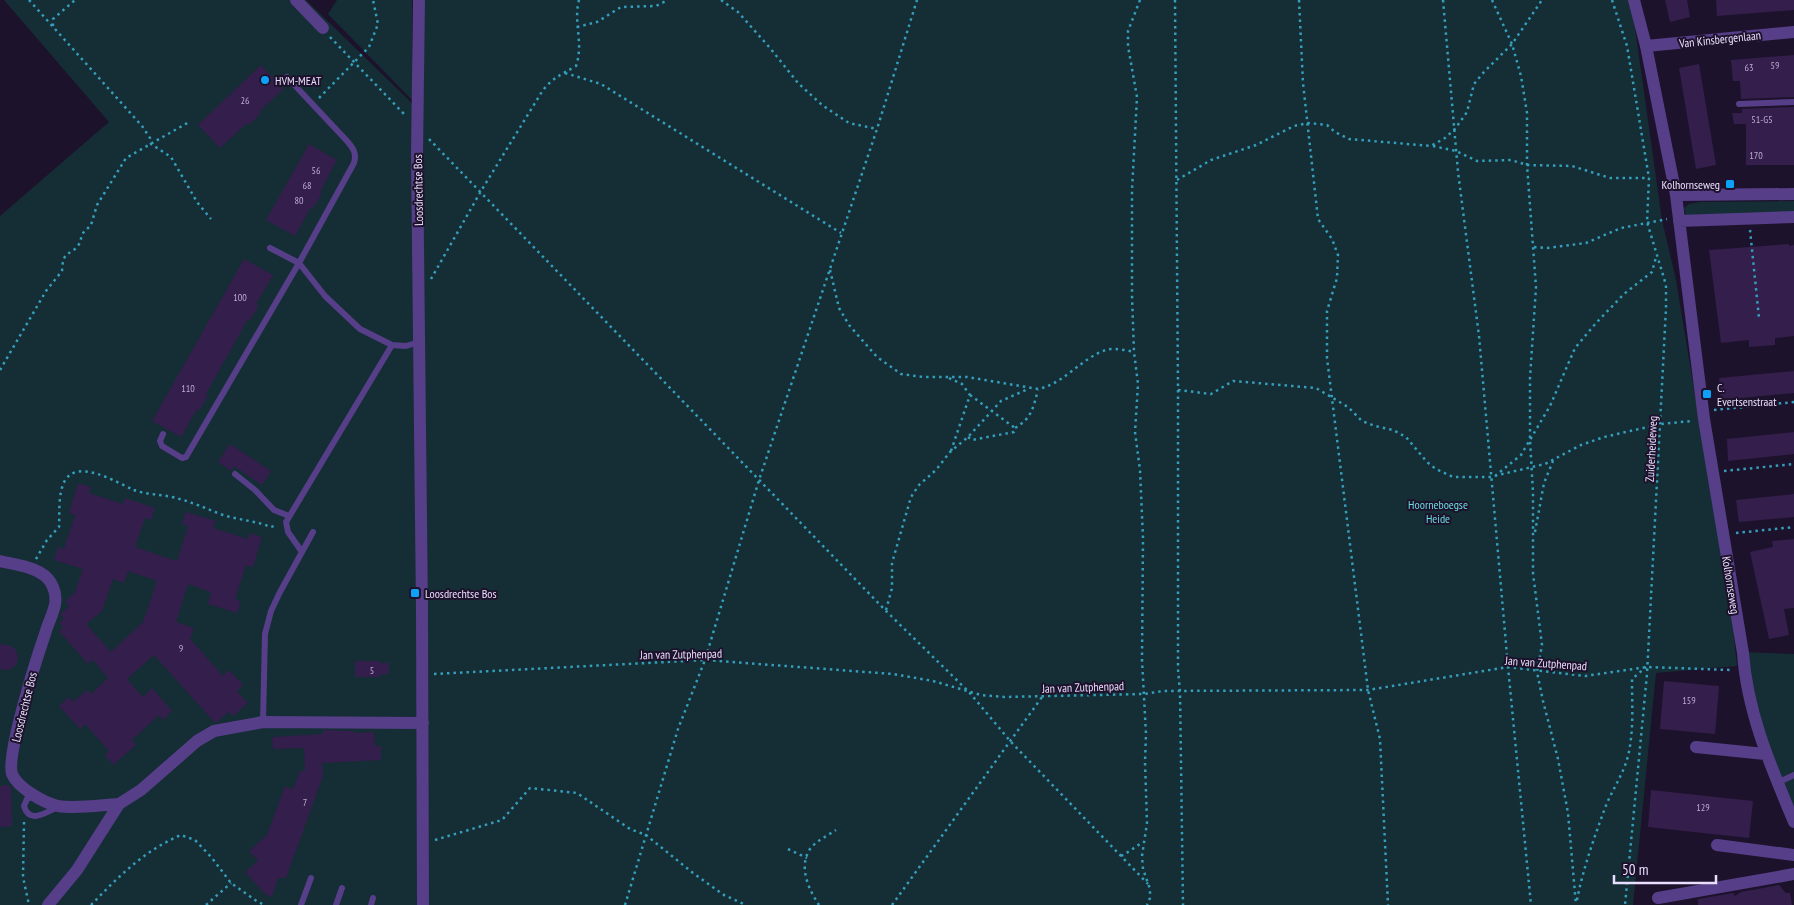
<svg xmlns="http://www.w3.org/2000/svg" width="1794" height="905" viewBox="0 0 1794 905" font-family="'PT Sans Narrow',sans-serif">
<rect width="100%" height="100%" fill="#1d122b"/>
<path fill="#152d35" d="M4,0H306L420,111L425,0H1630L1636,35L1662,220L1676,280L1732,619L1737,666L1656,673L1633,905H0V216L109,122Z
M337,0H412V100L328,14Z
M1794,201V215H1686L1684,208L1689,204L1700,202Z
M1744,652L1794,654V822L1777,783Z"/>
<path fill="#341e4c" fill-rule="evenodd" d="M1665,0H1687L1690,17L1670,22Z
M1716,0H1794V10L1717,16Z
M1794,55V97L1741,99L1740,81H1733L1731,60Z
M1699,64L1716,165L1696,169L1679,68Z
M261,65L283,89L259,112L261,113L249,125L247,123L220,148L198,125Z
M1794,107V165H1746V124H1734L1732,113H1742V109Z
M309,144L337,160L320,192L322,194L313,208L311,207L295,236L266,220Z
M1789,244V246L1794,245V336L1775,338V345L1749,347V340L1721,343L1709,250Z
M244,259L273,275L256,304L259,305L250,320L248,319L206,394L208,395L200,410L197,409L181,437L152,421Z
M1794,371V393L1721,400L1719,378Z
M1794,432V454L1728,461L1727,439Z
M230,444L271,471L262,485L234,466L231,471L218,462Z
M78,483L91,487L89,493L123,504L125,498L155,508L151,520L145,518L135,547L177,561L188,526L182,524L186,512L216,521L213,528L248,539L250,533L262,537L253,567L246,565L235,599L241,601L237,613L208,604L211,592L188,584L176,622L194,628L190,639L223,676L229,670L243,685L237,691L248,703L233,716L229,712L217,722L215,723L154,655L127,679L143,697L152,688L172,711L163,720L159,715L132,740L136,745L113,765L105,755L109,751L85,724L80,729L59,706L69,697L73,702L87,690L91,694L108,678L93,660L88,664L59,631L63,627L59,623L64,619L61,615V613L69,606L65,601L75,592L83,569L54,560L58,547L64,549L75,515L69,513ZM128,571L157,581L143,622L111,652L86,624L102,611L113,579L124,583Z
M1794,494V517L1739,522L1736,500Z
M1794,539V608L1784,609L1789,635L1769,639L1750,552L1773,547L1772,541Z
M0,644L11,646L16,650L18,657L17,663L13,668L7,670L0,669Z
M355,661H380V663H389V674H380L381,677H355Z
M1664,681L1719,686L1715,734L1660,729Z
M323,730L354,731V733L374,732L375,746H381V760L322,763L323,776L286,878H278L272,897L265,894L245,872L258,861L249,851L267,835L285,786L293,789L300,771H305L304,748L273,749L272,737L323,734Z
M9,785L11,787L12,826L0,827V786Z
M1651,790L1753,801L1749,838L1648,827Z
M1779,885L1786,893H1790L1792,905H1698V899L1733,893L1735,896L1741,892Z"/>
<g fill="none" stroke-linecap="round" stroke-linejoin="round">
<path stroke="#349ebb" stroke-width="2.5" stroke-dasharray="2.5 4" stroke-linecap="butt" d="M29,0L142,126L150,138L151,144L171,157L197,202L211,219
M721,0L738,12L770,48L798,83L822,105L849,123L877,129
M1140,0L1128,31V46L1137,97L1132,190V296L1134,352L1138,384L1135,432L1140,470L1143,538L1142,660L1146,734L1145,762L1147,823L1142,856L1143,869L1150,889V898L1147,905
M1175,0L1178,390V669L1180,692L1183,905
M1299,0L1303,83L1318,219L1332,239L1338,255L1337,278L1327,311V358L1368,690L1380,739L1388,905
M1443,0L1458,172L1479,336L1508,667L1531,905
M1492,0L1512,44L1521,76L1527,113V165L1536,287L1530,378V440L1533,492V573L1542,645L1537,672L1543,701L1558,759L1568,813L1576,905
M1612,0L1627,46L1649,178L1647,222L1666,285V308L1647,674L1625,905
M53,26V19L75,0
M577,27L597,22L621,7L656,6L668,0
M330,37L404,114
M565,73L601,84L841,233
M319,98L369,47L378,24L373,0
M429,139L886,611L969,692L1011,742L1148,884
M1433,146L1456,151L1477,161L1511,160L1527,165L1572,166L1610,178H1649
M1177,180L1211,160L1256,145L1294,126L1308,123L1327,125L1335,132L1349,139L1431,146L1445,138L1455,129L1467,112L1474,84L1483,73L1512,44L1542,0
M1750,230L1759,318
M1534,247L1547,248L1586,243L1621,228L1667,219
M830,270L839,308L849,325L877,357L901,374L923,377H967L1038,389C1063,384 1080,360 1103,351C1112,347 1125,350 1134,352
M431,279L481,191L543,90C555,76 561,75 576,66C584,43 573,23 579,0
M0,370L46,291L62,271L63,260L66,255L75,249L80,243L82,234L91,225L97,205L126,158L189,122
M949,378L962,384L970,395L951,451
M1178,390L1211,394L1233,381L1316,388L1348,407L1362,421L1375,426L1393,430L1406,437L1427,462L1436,469L1453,477H1490L1545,464L1581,445L1604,437L1661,424L1692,421
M970,395L1015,428
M1714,410L1794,402
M968,437L972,440L1014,432L1015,428C1032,418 1033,408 1038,390
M1724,471L1794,464
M1495,476L1521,455L1550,406L1575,348L1596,323L1624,294L1652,272L1656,257
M1535,532L1544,483L1553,461
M1736,533L1794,527
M36,559L47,540L59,527C60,511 56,477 76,472C94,468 118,483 134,490C147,495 162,494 176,498C192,502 207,509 223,515C239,520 256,521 271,527L277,525
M886,610L892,588V563L911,497L919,485L936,470L950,452L968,437L1001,401L1028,389
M434,674L705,660L893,674L933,681L981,695L1004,697L1144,694L1163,691L1368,690L1508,667L1585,676L1647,667L1731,670
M24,822L23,877L29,905
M435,840L502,820L530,788L577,793L630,829L646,835L693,873L724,895L746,905
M788,849L807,858
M1121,856L1125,854L1143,842
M1577,900C1583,869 1594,838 1605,808C1612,790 1623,775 1628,756C1634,731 1632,705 1632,679L1646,667
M91,905C118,877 145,850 181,835L195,840L212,858L231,883L258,902L265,905
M206,905L231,883
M625,905L678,729L705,660L759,480L877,129L917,0
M819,905C809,890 798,867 810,849C816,841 827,836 836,830
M892,905L1042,697"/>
<path stroke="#563e89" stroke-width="6" d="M1739,104L1794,102
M270,248L299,263L325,296L360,329L392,345L406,346L419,342
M163,434L160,441L162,446L182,458L186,457L299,263L354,163C357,153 353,148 347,141L287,77
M235,474L255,490L274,510L289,516
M302,552L313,532
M263,722L265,634L271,611L280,592L302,552L288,532L286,522L392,345
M1777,783L1794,775
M33,796L27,799L24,806C29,824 45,813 56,808
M301,905L311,878
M336,905L342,888
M371,905L373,898"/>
<path stroke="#563e89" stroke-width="12" d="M296,0L323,28
M419,0L417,155L422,610L423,905
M1634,0L1646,46L1676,195L1704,419L1743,653C1747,712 1771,767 1794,822
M1646,46L1794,32
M1676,195L1794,194
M1679,221L1794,217
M0,561C16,565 42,567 51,583C62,603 50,615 45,634C37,657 6,755 12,774C18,788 44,803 58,806C76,809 101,805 119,804
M1696,747L1765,754
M1717,845L1794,855
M1658,898L1794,874
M48,905L77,870L119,804L141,790L197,741L214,731L263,722L423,723"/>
</g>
<g fill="#0da1fa" stroke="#1d122b" stroke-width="2">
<circle cx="265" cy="80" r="5"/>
<rect x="1725" y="179" width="10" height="10" rx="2.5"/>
<rect x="1702" y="389" width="10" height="10" rx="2.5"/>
<rect x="410" y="588" width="10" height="10" rx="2.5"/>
</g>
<g text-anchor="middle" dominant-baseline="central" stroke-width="4" stroke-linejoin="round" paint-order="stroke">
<g font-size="10" fill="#bcadd2">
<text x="1775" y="65">59</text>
<text x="1749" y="67">63</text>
<text x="245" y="100">26</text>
<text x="1762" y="119">51-G5</text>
<text x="1756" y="155">170</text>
<text x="316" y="170">56</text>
<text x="307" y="185">68</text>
<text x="299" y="200">80</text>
<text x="240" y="297">100</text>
<text x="188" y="388">110</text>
<text x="181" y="648">9</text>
<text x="372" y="670">5</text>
<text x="1689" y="700">159</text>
<text x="305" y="802">7</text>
<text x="1703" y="807">129</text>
</g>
<g font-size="12" fill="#eaddfe" stroke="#1d122b">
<text transform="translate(1720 39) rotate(-6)">Van Kinsbergenlaan</text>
<text transform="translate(418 190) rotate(-91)">Loosdrechtse Bos</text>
<text transform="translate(1651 449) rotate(-87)">Zuiderheideweg</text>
<text transform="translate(1731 585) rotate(81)">Kolhornseweg</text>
<text transform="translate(681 654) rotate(-1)">Jan van Zutphenpad</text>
<text transform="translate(1546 663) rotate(4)">Jan van Zutphenpad</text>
<text transform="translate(1083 687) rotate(-2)">Jan van Zutphenpad</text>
<text transform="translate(24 707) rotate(-76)">Loosdrechtse Bos</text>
</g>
<g font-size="12" fill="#eaddfe" stroke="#1d122b" text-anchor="start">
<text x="275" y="80">HVM-MEAT</text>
<text x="1720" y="184" text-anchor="end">Kolhornseweg</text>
<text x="1717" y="387">C.<tspan x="1717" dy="14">Evertsenstraat</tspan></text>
<text x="425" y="593">Loosdrechtse Bos</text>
</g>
<g font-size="12" fill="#68dcdf" stroke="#1d122b">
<text x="1438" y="504">Hoorneboegse<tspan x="1438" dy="14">Heide</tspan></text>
</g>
</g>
<path d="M1614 875v8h102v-8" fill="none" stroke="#eaddfe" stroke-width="2.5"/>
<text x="1622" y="875" font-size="15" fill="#eaddfe" stroke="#1d122b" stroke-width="4" paint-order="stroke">50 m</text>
</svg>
